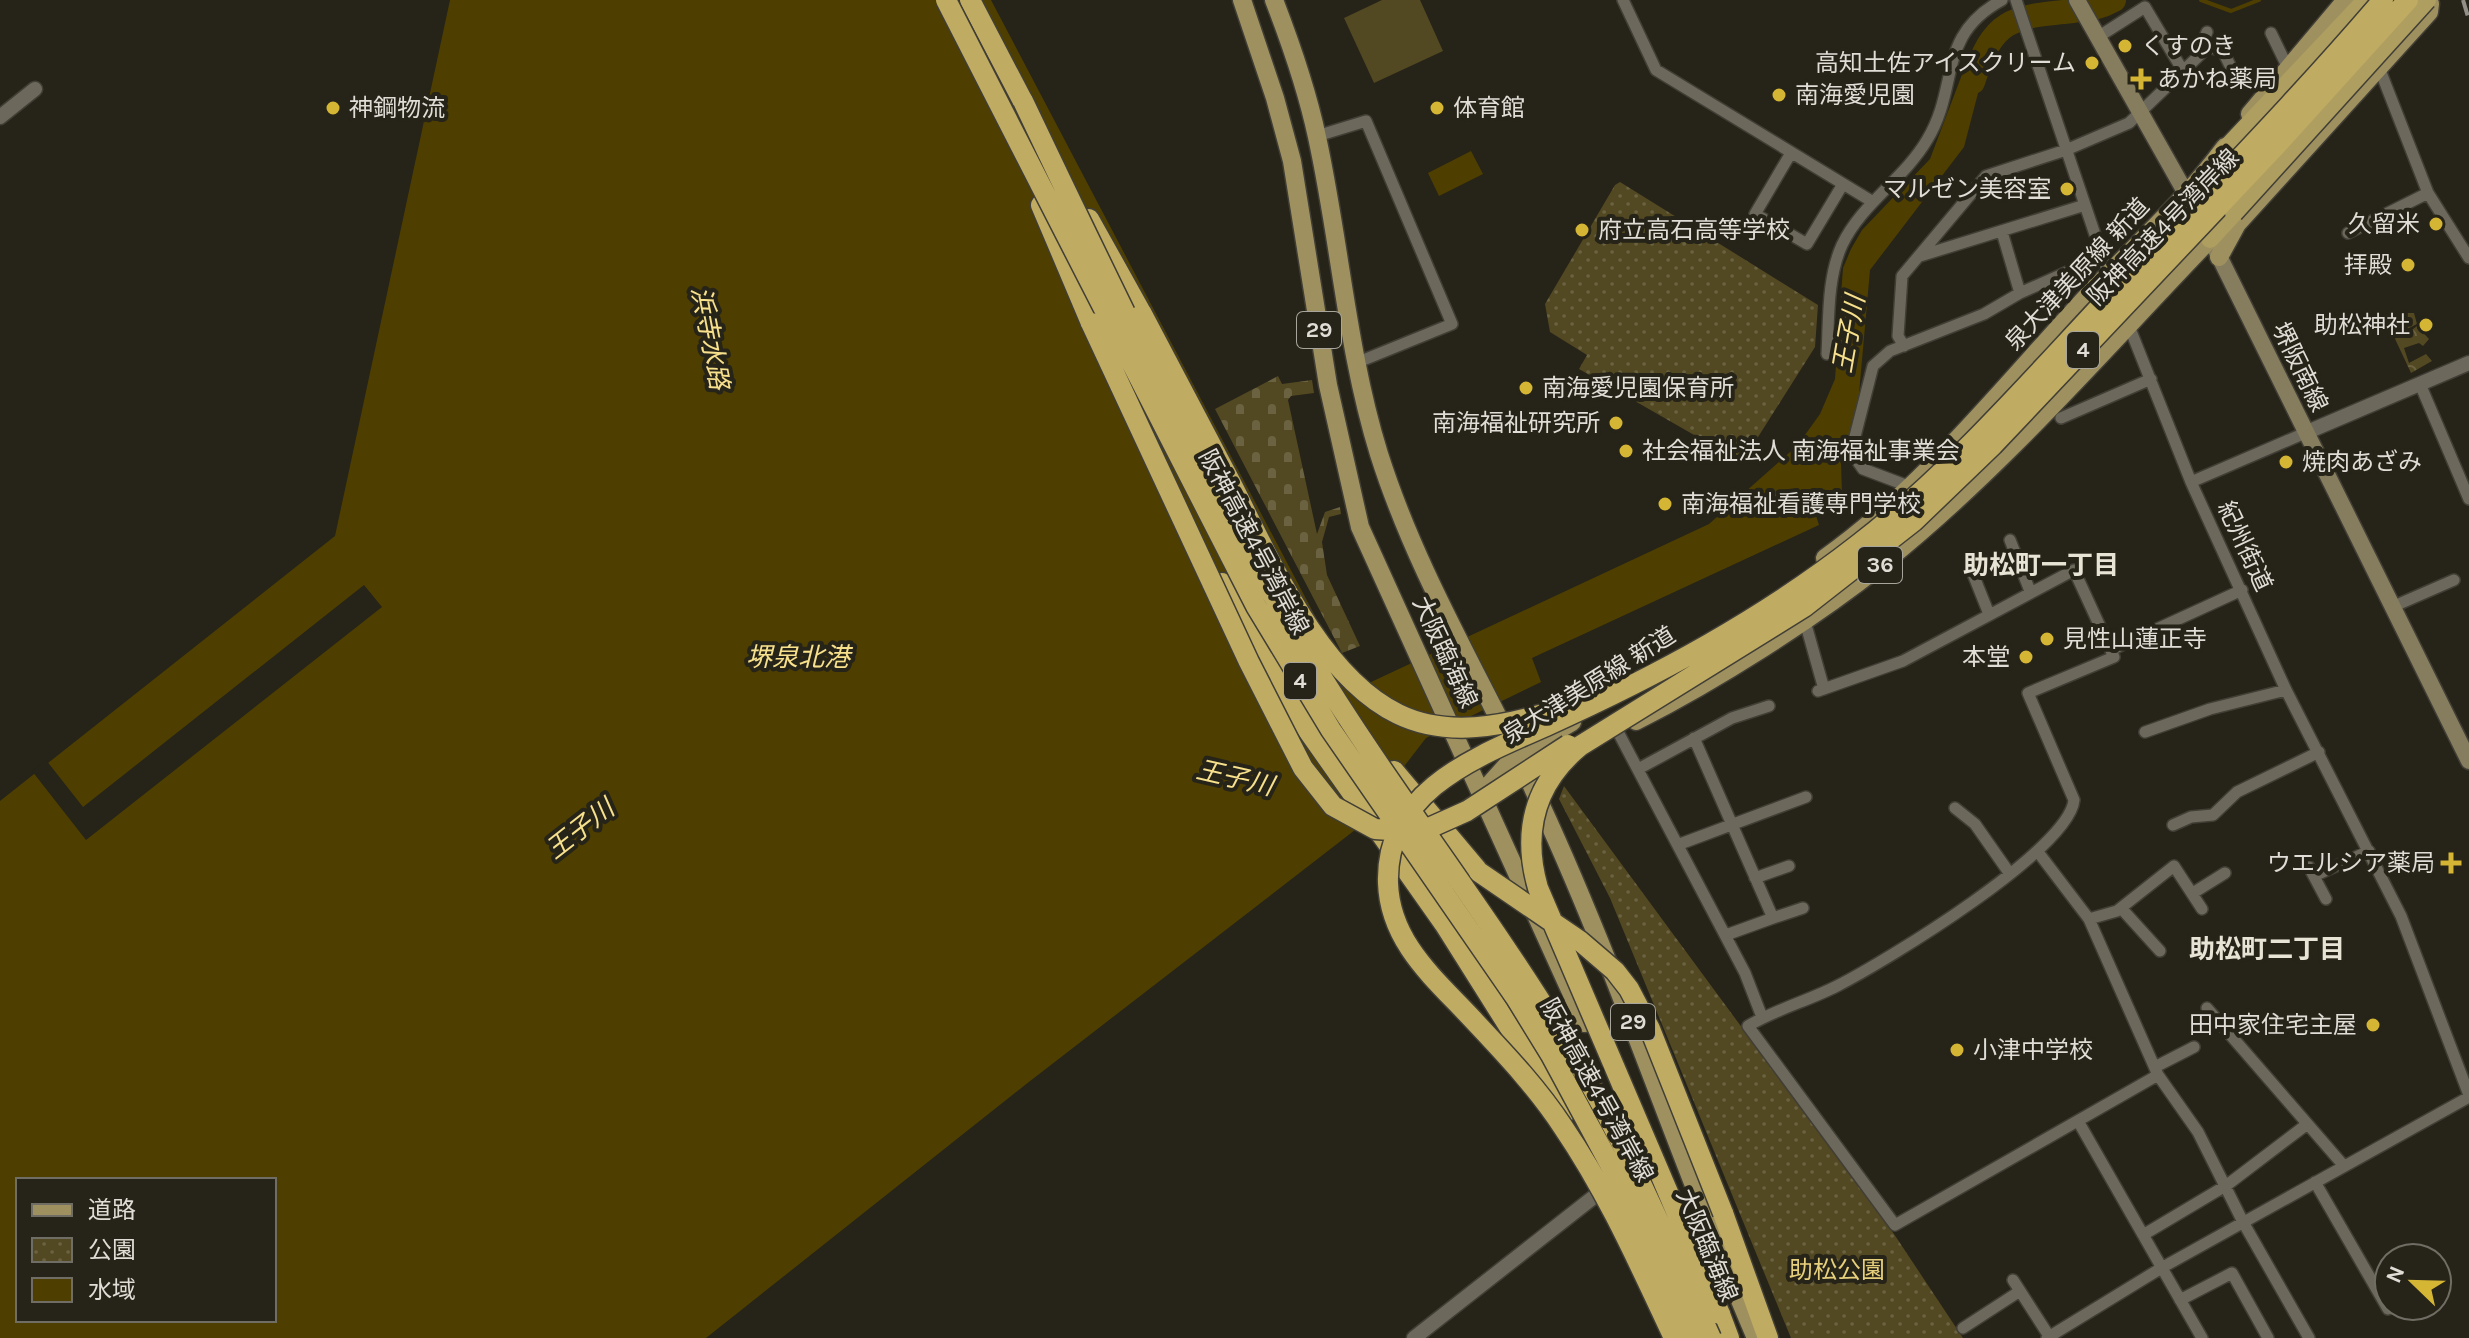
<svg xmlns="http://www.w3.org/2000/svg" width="2469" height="1338" viewBox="0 0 2469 1338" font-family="Karla,'Noto Sans JP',sans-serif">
<defs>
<pattern id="forest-crowns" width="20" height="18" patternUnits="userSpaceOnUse" patternTransform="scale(2)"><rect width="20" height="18" fill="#524822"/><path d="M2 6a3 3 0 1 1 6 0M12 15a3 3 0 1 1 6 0" fill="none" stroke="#6a6241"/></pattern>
<pattern id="cemetery-stones" width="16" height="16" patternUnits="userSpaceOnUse" patternTransform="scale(2)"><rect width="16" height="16" fill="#524822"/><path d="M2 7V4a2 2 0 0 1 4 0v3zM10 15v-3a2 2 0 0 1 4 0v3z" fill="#6a6241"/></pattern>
<pattern id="park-dots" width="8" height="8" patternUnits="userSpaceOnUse" patternTransform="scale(2)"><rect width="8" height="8" fill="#524822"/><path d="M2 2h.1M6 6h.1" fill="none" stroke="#6a6241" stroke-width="1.8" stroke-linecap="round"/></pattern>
</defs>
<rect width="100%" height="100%" fill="#262318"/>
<path fill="#524822" d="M1382,0H1420L1443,51L1374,83L1344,18Z"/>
<path fill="url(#forest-crowns)" d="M2408,313H2414L2417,324L2405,330L2399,328L2398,336L2403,337L2417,326L2429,339L2423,346L2419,343L2404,348L2409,363L2426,354L2432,361L2411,373L2389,326Z"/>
<path fill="url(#cemetery-stones)" d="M1278,376L1282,384L1312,380L1314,393L1291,396L1288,400L1317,534L1325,512L1340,507L1341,514L1329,517L1322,542L1327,575L1360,646L1342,653L1215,409Z"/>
<path fill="url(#park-dots)" d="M1620,182L1818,305L1815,347L1746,456L1736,459L1579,369L1587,355L1550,332L1545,304L1615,185Z
M1564,786L1894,1234L1963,1338H1791L1610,898L1559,799Z"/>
<path fill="#4e3f00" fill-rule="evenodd" d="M450,0H991L1354,690L1709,524L1797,446L1820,414L1835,379L1843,268L1851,249L1862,230L1930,159L1969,56L1989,51L1964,147L1870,270L1858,405L1841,462L1842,495L1812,503L1819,525L1532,658L1541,682L1426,738L1355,830L1025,1085L706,1338H0V801L335,536ZM18,1180H274V1320H18Z
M1471,151L1483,174L1439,196L1428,173Z"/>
<path fill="#262318" d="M364,585L382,607L86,840L32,771L46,760L83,807Z"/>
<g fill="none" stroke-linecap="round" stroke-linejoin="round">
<path stroke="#4e3f00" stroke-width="4" d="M2201,0L2231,11L2259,0"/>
<path stroke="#4e3f00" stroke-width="24" d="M1973,82C1993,19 2010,17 2073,11C2089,9 2100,8 2114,0"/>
<defs>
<path id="minor" d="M1623,0L1656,70L1873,202
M2016,0L2110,279
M2207,32L2204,40L2208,47L2223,51L2236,78
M2271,33L2288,68
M2098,37L2145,7L2183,71
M2380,70L2428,193L2469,258
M1317,136L1366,121L1452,324L1356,363
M1791,153L1755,214L1807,244L1843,184
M2002,232L2020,293
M2348,233L2428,193
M1920,256L2085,205
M2127,321L2191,482L2286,690L2401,916L2469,1095
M1904,346L1898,336L1902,276L1986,176L2066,150L2129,123L2208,47
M1827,354C1829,319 1827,278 1842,245C1861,204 1904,179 1927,140C1960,86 1936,36 2002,0
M2420,384L2469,499
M2061,418L2151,379
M2191,482L2305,433
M1908,486L1863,469L1851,452L1873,366L1890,351L1984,314L2020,293L2103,256
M2010,540L2030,591
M1971,569L1989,614
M2392,607L2454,580
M1804,618L1824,689
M2111,650L2242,590
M1818,691L1903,661L2074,570L2114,657L2028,693L2074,800C2069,850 1886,961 1837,986C1808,1001 1776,1009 1748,1026L1895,1225L2158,1075
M1617,730L1745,973L1762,1017
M2145,732L2210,709L2286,690
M1694,738L1773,918L1726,935
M1640,768L1732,718L1769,706
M1955,808L1975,824L2010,874
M2173,825L2191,817L2213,815L2237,792L2319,752
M1680,844L1806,797
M2038,852L2089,919L2158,1075L2198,1132L2243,1222L2309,1338
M2309,867L2326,899
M2314,876L2369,851
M1755,878L1789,866
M2193,893L2225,873
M2121,908L2160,951
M1773,918L1803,908
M2089,919L2117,911L2174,866L2202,909
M2207,1008L2344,1166
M2155,1067L2194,1047
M2078,1121L2202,1338
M2315,1182L2388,1309
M2143,1235L2227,1185L2306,1125
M2013,1280L2049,1336
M2180,1300L2232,1273L2268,1338
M1963,1328L2020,1291
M2047,1338L2163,1267L2469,1097"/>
<path id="tertiary" d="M0,117L35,89
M2305,433L2469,363
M1414,1338L1609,1185"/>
<path id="secondary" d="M2077,0L2192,204
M2214,246L2469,761"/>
<path id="primary" d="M1242,0L1275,98L1292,161L1328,385L1360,527L1585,1023
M1274,0C1291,44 1307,90 1317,137C1340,242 1347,351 1379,454C1416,571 1480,676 1532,786C1617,966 1677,1156 1756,1338
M2250,114L2346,0
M2219,257L2237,224L2429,12L2430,4L2426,0
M1825,558C1922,489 2000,391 2080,304C2128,252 2183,204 2225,147
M1636,721C1715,681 1813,619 1882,564C2002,468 2104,349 2210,239
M1481,794L1516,755L1572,722"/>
<path id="trunk" d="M2218,157L2366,0
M2210,239L2234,213"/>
<path id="motorway" d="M970,0L1030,115
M1041,205L1091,323
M1089,219L1142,314
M1222,583L1302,722L1445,925L1564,1114
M1394,771L1479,872
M1723,1213L1768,1338
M1720,1314L1729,1338"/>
</defs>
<use href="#minor" stroke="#413e36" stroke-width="14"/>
<use href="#tertiary" stroke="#413e36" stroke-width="17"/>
<use href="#secondary" stroke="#413e36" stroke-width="19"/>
<use href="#primary" stroke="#413e36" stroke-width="21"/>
<use href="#trunk" stroke="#413e36" stroke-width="21"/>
<use href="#motorway" stroke="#413e36" stroke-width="23"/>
<use href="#minor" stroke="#6c695c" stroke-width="11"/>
<use href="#tertiary" stroke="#6c695c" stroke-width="14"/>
<use href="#secondary" stroke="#857d5e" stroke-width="16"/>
<use href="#primary" stroke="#9e915f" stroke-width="18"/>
<use href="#trunk" stroke="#ae9e60" stroke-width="18"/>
<use href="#motorway" stroke="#bfab61" stroke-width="20"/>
<path stroke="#939088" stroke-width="4" stroke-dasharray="16 8" stroke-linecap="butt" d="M2463,0L2469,20"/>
<defs>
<path id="trunk-bridge" d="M2234,213L2427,0"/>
<path id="motorway-bridge" d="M946,0L1256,606L1331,730L1516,998L1551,1055L1626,1194L1692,1338
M1023,101C1113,289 1202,480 1310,658C1390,790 1487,911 1567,1044C1624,1137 1666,1238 1711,1338
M1142,314C1171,369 1200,425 1230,481C1269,557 1318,675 1398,714C1447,738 1504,726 1553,711
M1091,323L1249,662L1303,768L1333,806L1375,829L1420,832L1467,811L1568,745
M1479,872L1580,941L1615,971L1629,989L1650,1029L1723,1213
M1720,1314L1538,888C1522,832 1534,784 1580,746L1804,607L1914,521L1993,445L2275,147L2408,0
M1674,1338C1640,1266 1608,1193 1563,1127C1538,1089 1508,1057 1477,1024C1439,982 1390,945 1388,883C1385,791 1476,757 1546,726C1657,676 1763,619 1859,544C1952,472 2031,380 2111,295C2202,197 2296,102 2383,0"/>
</defs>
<use href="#trunk-bridge" stroke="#413e36" stroke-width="21" stroke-linecap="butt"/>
<use href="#motorway-bridge" stroke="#413e36" stroke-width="23" stroke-linecap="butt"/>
<use href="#trunk-bridge" stroke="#ae9e60" stroke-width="18"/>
<use href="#motorway-bridge" stroke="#bfab61" stroke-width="20"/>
</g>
<g fill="#d5b534" stroke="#262318" stroke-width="3">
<circle cx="2125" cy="46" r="8"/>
<circle cx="2092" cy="63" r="8"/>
<path d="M2137 67h8v8h8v8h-8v8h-8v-8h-8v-8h8z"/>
<circle cx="1779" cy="95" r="8"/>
<circle cx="333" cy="108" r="8"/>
<circle cx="1437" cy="108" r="8"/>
<circle cx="2067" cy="189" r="8"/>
<circle cx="2436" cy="224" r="8"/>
<circle cx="1582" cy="230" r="8"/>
<circle cx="2408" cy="265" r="8"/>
<circle cx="2426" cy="325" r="8"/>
<circle cx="1526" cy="388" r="8"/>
<circle cx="1616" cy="423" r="8"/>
<circle cx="1626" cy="451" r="8"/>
<circle cx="2286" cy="462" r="8"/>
<circle cx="1665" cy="504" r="8"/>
<circle cx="2047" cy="639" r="8"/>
<circle cx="2026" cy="657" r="8"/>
<path d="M2447 851h8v8h8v8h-8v8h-8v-8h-8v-8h8z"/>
<circle cx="2373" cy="1025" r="8"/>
<circle cx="1957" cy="1050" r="8"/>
</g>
<g text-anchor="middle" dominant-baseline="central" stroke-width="8" stroke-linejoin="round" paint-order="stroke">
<g fill="#262318" stroke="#a8a59d" stroke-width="2">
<rect x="1297" y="312" width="44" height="36" rx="6"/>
<rect x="2067" y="332" width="32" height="36" rx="6"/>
<rect x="1858" y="547" width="44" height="36" rx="6"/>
<rect x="1284" y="663" width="32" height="36" rx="6"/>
<rect x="1611" y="1004" width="44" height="36" rx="6"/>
</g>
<g font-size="22" font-weight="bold" fill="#dfddd6">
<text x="1319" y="330">29</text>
<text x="2083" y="350">4</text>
<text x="1880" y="565">36</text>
<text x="1300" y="681">4</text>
<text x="1633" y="1022">29</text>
</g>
<g font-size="24" fill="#dfddd6" stroke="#262318" text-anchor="start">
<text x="2141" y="46">くすのき</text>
<text x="2076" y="63" text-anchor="end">高知土佐アイスクリーム</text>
<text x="2157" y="79">あかね薬局</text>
<text x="1795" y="95">南海愛児園</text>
<text x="349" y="108">神鋼物流</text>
<text x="1453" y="108">体育館</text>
<text x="2051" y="189" text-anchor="end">マルゼン美容室</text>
<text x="2420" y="224" text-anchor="end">久留米</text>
<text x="1598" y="230">府立高石高等学校</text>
<text x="2392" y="265" text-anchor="end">拝殿</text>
<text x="2410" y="325" text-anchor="end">助松神社</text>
<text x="1542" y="388">南海愛児園保育所</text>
<text x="1600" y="423" text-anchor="end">南海福祉研究所</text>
<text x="1642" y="451">社会福祉法人 南海福祉事業会</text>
<text x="2302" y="462">焼肉あざみ</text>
<text x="1681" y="504">南海福祉看護専門学校</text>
<text x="2063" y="639">見性山蓮正寺</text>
<text x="2010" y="657" text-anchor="end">本堂</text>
<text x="2435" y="863" text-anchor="end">ウエルシア薬局</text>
<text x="2357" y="1025" text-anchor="end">田中家住宅主屋</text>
<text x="1973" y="1050">小津中学校</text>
</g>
<g font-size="24" fill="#dfddd6" stroke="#262318">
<text transform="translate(2163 227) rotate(-46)">阪神高速4号湾岸線</text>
<text transform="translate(2077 274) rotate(-47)">泉大津美原線 新道</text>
<text transform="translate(2300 367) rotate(64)">堺阪南線</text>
<text transform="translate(1254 542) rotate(62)">阪神高速4号湾岸線</text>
<text transform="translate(2245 546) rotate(65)">紀州街道</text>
<text transform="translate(1445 652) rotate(65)">大阪臨海線</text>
<text transform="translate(1589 685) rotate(-32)">泉大津美原線 新道</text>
<text transform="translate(1597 1090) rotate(61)">阪神高速4号湾岸線</text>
<text transform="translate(1707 1245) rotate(67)">大阪臨海線</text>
</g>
<g font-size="24" fill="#e7d07b" stroke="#262318">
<text x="1837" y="1270">助松公園</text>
</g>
<g font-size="26" font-style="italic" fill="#f8e18c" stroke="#262318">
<text transform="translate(1849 334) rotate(-80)">王子川</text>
<text transform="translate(710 338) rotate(79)">浜寺水路</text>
<text x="798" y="657">堺泉北港</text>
<text transform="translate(1235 778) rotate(13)">王子川</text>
<text transform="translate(580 829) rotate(-38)">王子川</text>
</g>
<g font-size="26" font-weight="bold" fill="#e8e4d5" stroke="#262318">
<text x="2041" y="565">助松町一丁目</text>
<text x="2267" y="949">助松町二丁目</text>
</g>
</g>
<rect x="16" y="1178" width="260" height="144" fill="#262318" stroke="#706d64" stroke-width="2"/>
<rect x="32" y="1204" width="40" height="12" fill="#9e915f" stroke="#706d64" stroke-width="2"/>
<text x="88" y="1218" font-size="24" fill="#dfddd6">道路</text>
<rect x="32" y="1238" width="40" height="24" fill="url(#park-dots)" stroke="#706d64" stroke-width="2"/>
<text x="88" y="1258" font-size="24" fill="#dfddd6">公園</text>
<rect x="32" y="1278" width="40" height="24" fill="#4e3f00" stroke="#706d64" stroke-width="2"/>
<text x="88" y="1298" font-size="24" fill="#dfddd6">水域</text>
<g transform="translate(2413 1282) rotate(293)"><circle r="38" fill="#262318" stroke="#706d64" stroke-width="2"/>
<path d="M0-6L14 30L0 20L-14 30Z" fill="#d5b534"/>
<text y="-12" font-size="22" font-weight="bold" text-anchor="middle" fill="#dfddd6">N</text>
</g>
</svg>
